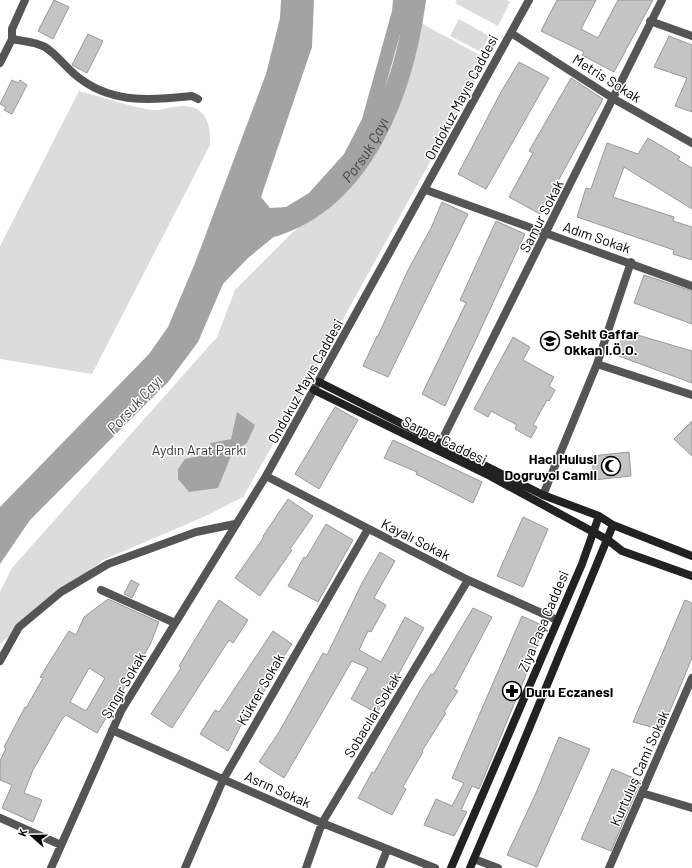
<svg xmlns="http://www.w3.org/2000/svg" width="692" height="868" viewBox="0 0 692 868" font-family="Barlow,sans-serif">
<rect width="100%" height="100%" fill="#fff"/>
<path fill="#dcdcdc" d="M457,0H507L510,2L498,26L455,3Z
M459,19L489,36L481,52L450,36Z
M419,22L487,59L301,395L243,497L208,515L103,560L0,644V592L12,568L217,337L235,290L293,232L352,183L392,111Z
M79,91C103,97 127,106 152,110C161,111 172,106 182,106C207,106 211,125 210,145L92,374L0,359V246Z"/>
<path fill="#a3a3a3" d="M281,0H314L312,47L261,197L270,208L286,207L309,193L344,154L362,119L392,11L393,0H408L406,13L377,117L362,149L335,187L248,258L223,284L198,342L169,381L30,520L0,564V507L149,354L168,327L195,263L266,74L280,18Z
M237,412L255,425L247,443L233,451L218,488L189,492L178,479V469L185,459L203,455L211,443L231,439Z"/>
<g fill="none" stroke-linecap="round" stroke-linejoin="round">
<path stroke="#a3a3a3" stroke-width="20" id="s1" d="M273,227C366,198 404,88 416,0"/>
</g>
<path fill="#c4c4c4" stroke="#999" fill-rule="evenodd" d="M54,0L69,7L53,39L38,31Z
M557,0H596L581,29L598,38L618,0H653L614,72L582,55L584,52L541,31Z
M88,34L103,41L87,73L72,65Z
M669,36L692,45V112L675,106L687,78L654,67Z
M519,62L549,78L486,189L458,174L501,92Z
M571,78L603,99L540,214L509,197L533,153L529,151Z
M12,80L18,83L20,80L27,85L12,114L4,110L6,107L0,104Z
M648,138L680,157L678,160L692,168V209L624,167L613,197L674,217L673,221L692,227V260L673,254L674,250L577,217L586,188L591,189L607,143L638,154Z
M442,202L468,214L388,377L363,366L377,336H378L408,270L431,228Z
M496,221L525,234L445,406L422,394L466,303L460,300Z
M644,275L692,291V324L634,303Z
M624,331L692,351V383L616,355Z
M513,337L530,347L523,360L554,377L549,386L555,390L549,401L547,400L533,425L537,427L531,438L515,429L517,425L491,411L488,417L474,409Z
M335,407L358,420L319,489L295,474Z
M692,421V456L674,439Z
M393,440L482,482L473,503L416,474L417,472L384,458Z
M629,452L631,476L594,480L592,456Z
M288,499L313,516L290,549L292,550L260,596L235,578L264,537L263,536Z
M523,517L548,529L523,587L497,576Z
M326,524L353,540L318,602L288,586L304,557L306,558Z
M380,552L395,561L374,598L386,605L371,632L368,631L359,650L381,662L405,617L424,628L377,713L351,699L368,668L352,661L284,778L259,762L279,732L323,653L327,655L362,583Z
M131,580L139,584L132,598L124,594Z
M108,599L159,622L150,645L97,733L66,715L62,719L33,770L24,793L42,800L33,822L2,808L12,785L0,780V761L6,748L4,747L25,707L26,708L43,678L40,677L69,631L76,635L84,617ZM89,668L105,678L86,711L70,702Z
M219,600L248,620L233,643L229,640L172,728L151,714L181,668L179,666Z
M685,600L692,603V658L662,730L633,722Z
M473,608L492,617L454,689L458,691L444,712L446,713L422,751L423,752L403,787L406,789L392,815L358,798L372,772L374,773L421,689L431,674L433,675Z
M522,616L544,626L524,680L479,789L472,786L461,810L467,812L454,836L424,825L436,799L452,806L464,783L452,778Z
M273,631L292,644L268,680L271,681L241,725L228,751L200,734L215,710L219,712Z
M559,737L590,749L537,867L507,855L536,793Z
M612,769L641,781L611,851L581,839Z"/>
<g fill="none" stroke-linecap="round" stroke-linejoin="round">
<path stroke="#555" stroke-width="8" d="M650,21L692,36
M511,33L614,99L692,143
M12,39C22,41 37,42 45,47C59,56 68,71 82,80C115,104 154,100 192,96L198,99
M0,63L12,39V29L25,0
M426,190L692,286
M597,364L692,395
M441,442L662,0
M266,476L468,580L557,620
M543,495L597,364L631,262
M101,590L175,623
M0,661L19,627L61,592L108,564L196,532L235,524
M112,730L322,823L435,868
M642,793L692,808
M0,818L61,845
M474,859L498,868
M51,868L121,711L266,476L529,0
M185,868L223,780L368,529
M306,868L322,823L468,580
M380,868L387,850
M609,868L692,678"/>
<path stroke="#222" stroke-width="8" d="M319,382L543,495L599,516L613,525L692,556
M314,390L490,476L608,540L622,551L692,576
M451,868L582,564L599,516
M470,868L514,765L613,525"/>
</g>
<defs>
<symbol id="school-ring" viewBox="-11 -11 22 22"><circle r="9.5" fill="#fff" stroke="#000" stroke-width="1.5"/><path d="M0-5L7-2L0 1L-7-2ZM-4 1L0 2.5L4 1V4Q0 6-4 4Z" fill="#000"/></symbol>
<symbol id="mosque-ring" viewBox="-11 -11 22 22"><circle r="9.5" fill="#fff" stroke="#000" stroke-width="1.5"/><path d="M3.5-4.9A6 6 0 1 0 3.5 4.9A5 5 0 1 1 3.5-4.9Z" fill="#000"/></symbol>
<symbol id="pharmacy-ring" viewBox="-11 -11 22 22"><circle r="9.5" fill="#fff" stroke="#000" stroke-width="1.5"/><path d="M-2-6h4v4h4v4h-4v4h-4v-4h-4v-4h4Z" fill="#000"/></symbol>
</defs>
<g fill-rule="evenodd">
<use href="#school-ring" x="539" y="330" width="22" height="22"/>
<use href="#mosque-ring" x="600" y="455" width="22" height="22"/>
<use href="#pharmacy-ring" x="501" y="680" width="22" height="22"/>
</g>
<g text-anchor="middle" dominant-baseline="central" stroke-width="3" stroke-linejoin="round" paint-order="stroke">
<g font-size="14" fill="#000" stroke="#fff">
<text transform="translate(607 78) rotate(32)">Metris Sokak</text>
<text transform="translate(461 97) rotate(-62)">Ondokuz Mayıs Caddesi</text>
<text transform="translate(541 216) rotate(-63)">Samur Sokak</text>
<text transform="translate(597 237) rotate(19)">Adım Sokak</text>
<text transform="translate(305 381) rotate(-61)">Ondokuz Mayıs Caddesi</text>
<text transform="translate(445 440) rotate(26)">Sarper Caddesi</text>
<text transform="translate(416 539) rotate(27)">Kayalı Sokak</text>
<text transform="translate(543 621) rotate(-67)">Ziya Paşa Caddesi</text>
<text transform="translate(123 685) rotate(-60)">Şıngır Sokak</text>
<text transform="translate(260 689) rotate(-60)">Kükrer Sokak</text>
<text transform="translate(372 715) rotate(-59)">Sobacılar Sokak</text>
<text transform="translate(639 768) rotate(-66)">Kurtuluş Cami Sokak</text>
<text transform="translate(278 789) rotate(24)">Asrın Sokak</text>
</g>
<g font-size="14" font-weight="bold" fill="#000" stroke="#fff" text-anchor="start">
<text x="564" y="333">Sehit Gaffar<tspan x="564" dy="16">Okkan I.Ö.O.</tspan></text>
<text x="597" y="458" text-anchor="end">Haci Hulusi<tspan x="597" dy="16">Dogruyol Camii</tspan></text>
<text x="526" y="691">Duru Eczanesi</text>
</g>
<g font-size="14" fill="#333" stroke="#fff">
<text x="199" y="449">Aydın Arat Parkı</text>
</g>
<g font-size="15" font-style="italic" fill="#444" stroke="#fff">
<text stroke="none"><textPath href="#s1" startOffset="123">Porsuk Çayı</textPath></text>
<text transform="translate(134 404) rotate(-47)">Porsuk Çayı</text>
</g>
</g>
<g transform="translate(32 836) rotate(290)" stroke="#ffffff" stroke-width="3" paint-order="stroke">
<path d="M0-3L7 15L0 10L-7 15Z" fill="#000000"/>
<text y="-6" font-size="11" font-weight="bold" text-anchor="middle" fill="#000000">K</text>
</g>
</svg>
